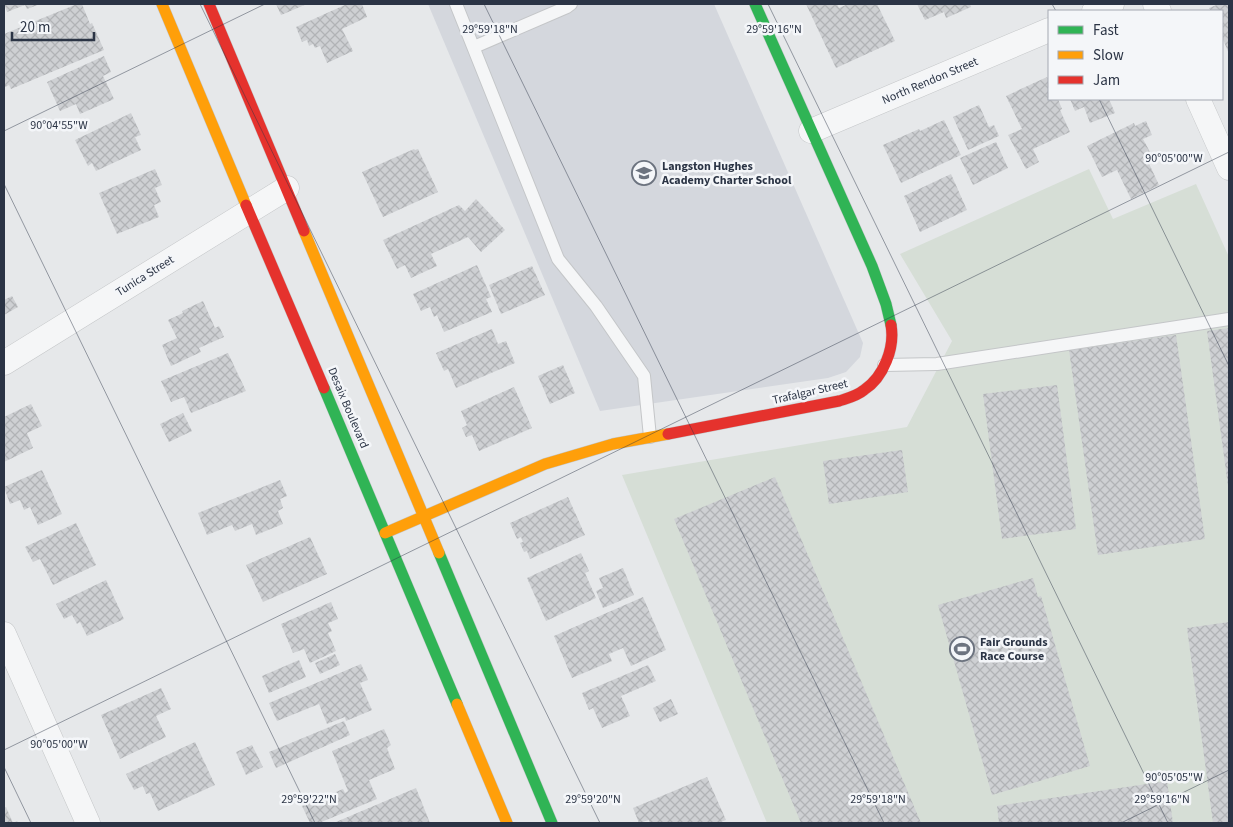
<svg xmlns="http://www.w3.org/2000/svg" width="1233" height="827" viewBox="0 0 1233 827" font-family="'Source Sans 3',sans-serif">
<defs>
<pattern id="building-cross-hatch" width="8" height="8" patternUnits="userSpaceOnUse" patternTransform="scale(1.25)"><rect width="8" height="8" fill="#ced0d3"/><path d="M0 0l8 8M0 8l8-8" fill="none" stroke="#b1b3b6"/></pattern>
</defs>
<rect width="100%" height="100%" fill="#e6e8ea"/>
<path fill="#d4d7dd" d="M428,4H714L863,343L860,357L846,372L828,378L600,411Z"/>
<path fill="#d6ded6" d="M1089,169L1113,219L1196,184L1229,257V823H767L622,475L907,427L952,341L900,254Z"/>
<path fill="url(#building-cross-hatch)" d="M4,4H40L27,9L25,5L7,12Z
M77,4H82L90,24L92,23L104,50L11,89L9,85L5,87L4,84V34Z
M276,4H307L281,15Z
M347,4H362L367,17L342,29L353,51L327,63L320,46L315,48L313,44L309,46L307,40L302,42L296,27Z
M806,4H837L839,8L848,4H877L895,41L836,68Z
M917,4H970L971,7L946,18L944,12L925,20Z
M1219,4H1229V54L1222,37V11H1211L1209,8Z
M104,56L111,72L103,76L114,99L80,114L76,104L60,111L47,82Z
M1047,77L1049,81V99H1058L1062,109L1060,110L1070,132L1033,149L1039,162L1026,169L1008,135L1022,129L1006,96Z
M1070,99H1109L1115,113L1090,123L1084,107L1075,111Z
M979,105L989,127L994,125L999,136L968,150L953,117Z
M131,113L141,135L135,137L141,150L96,171L92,163L88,166L75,140Z
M944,120L961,155L901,183L883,145L919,129L920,131Z
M1146,121L1152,135L1143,139L1150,152L1145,155L1159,185L1131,199L1117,170L1102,177L1087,146L1134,123L1135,126Z
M996,142L1008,168L973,185L960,158Z
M414,149L415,150L418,149L438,192L383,217L362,172Z
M155,169L162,185L155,188L161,202L154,205L159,217L117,234L99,193Z
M951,174L967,210L920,232L904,196Z
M476,199L505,230L481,252L468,237L431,254L437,266L411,278L405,265L397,269L383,240L459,205L465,211Z
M477,265L491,297L486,299L492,312L444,332L437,315L434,317L430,307L421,311L413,294Z
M532,266L545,295L501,314L489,285Z
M12,296L18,307L4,315V300Z
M203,301L215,328L219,326L224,337L199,348L201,352L171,366L162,345L177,338L168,320L183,313L182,311Z
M1229,328V486H1228L1207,331Z
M492,329L498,344L506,341L515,363L456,388L448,369L444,371L436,353Z
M1176,335L1205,539L1098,555L1069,350Z
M228,353L246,391L191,413L184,397L171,402L161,381Z
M563,365L575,393L550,404L538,376Z
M1057,385L1076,529L1002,539L983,394Z
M514,387L532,428L479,451L472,435L466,437L462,428L467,425L461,411Z
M31,404L42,426L27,433L33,448L4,462V417Z
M183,413L192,431L169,442L160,424Z
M902,450L908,492L829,504L823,461Z
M42,470L62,514L38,525L30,507L24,510L20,500L10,504L4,487Z
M775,477L921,823H801L674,519Z
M280,480L287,496L280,499L283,508L278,511L283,524L256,535L252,524L235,531L232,525L207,535L198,513Z
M568,497L585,535L530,559L527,551L524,552L520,543L523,542L521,537L517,539L510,523Z
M76,523L96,565L53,585L40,559L33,562L25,547Z
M310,537L327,574L263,602L246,565Z
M581,553L589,571L585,573L596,598L546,621L527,578Z
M623,568L634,595L603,608L596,591L603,588L599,578Z
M1033,578L1038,597L1041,596L1090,766L992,795L938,605Z
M106,580L124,619L87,636L80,622L77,624L72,615L64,619L56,604Z
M643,597L666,650L631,666L623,648L609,654L612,661L572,678L554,636Z
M331,602L338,619L328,623L332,631L328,633L336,651L310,663L304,649L293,653L281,624Z
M1229,622V823H1213L1187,628Z
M335,654L340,665L320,674L315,663Z
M299,660L306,677L269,693L262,676Z
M361,664L368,680L360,683L372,710L346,721L345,717L327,724L319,704L277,721L269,703Z
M648,665L656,681L621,696L630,716L602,728L593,708L589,710L582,693Z
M161,688L171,709L156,716L166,737L120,759L101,715Z
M671,699L678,714L660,722L653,708Z
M344,721L350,735L276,768L269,752Z
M384,729L391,745L387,748L395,769L369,780L377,799L319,823H310L302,806L343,789L345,793L348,791L332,751Z
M195,742L215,785L158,811L150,793L146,794L143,786L134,790L126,774Z
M252,745L263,767L246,775L236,752Z
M707,777L726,820L718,823H650L649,820L639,823L633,808Z
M1167,781L1173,823H999L997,806Z
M416,788L430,823H336V822Z
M6,807L13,823L17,821L18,823H4V808Z"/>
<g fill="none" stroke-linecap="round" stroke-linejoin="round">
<defs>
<path id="lane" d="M456,4L558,259L596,306L644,376L650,437
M474,47L567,7L571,4
M884,365L937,364L1229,319"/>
<path id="street" d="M1155,4L1159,11
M1094,11L1112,4
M1198,99L1229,168
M811,131L1049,30
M4,363L287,188
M4,634L88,823"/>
<path id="fast" d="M755,4L872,266L886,304L891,325
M324,388L457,704
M439,553L552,823"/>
<path id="slow" d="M162,4L246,205
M304,231L439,553
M385,533L545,464L613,444L668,434
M457,704L507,823"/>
<path id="jam" d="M209,4L304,231
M246,205L324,388
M668,434L839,401C848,398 857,396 864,390C884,377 895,347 891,325"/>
</defs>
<use href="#lane" stroke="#c4c6c8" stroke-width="14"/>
<use href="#street" stroke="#c4c6c8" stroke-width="25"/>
<use href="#fast" stroke="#c4c6c8" stroke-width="12"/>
<use href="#slow" stroke="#c4c6c8" stroke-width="12"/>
<use href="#jam" stroke="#c4c6c8" stroke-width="12"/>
<use href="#lane" stroke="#f5f6f7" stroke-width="12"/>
<use href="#street" stroke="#f5f6f7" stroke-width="24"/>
<use href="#fast" stroke="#30b455" stroke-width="11"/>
<use href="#slow" stroke="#ff9f0a" stroke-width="11"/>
<use href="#jam" stroke="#e5322d" stroke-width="11"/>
</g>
<path fill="none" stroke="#2b3445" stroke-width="1" stroke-opacity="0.45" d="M200,4L600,823M484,4L884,823M768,4L1168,823M1052,4L1056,11M1099,99L1229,366M4,131L265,4M4,184L315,823M4,750L1229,152M4,767L31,823M1121,823L1229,770"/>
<defs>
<symbol id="school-ring" viewBox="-11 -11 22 22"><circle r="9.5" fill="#f4f6f9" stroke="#6c737f" stroke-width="1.5"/><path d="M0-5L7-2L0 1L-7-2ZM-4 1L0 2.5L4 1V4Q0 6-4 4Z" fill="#6c737f"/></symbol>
<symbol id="stadium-ring" viewBox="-11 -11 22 22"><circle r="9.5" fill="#f4f6f9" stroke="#6c737f" stroke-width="1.5"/><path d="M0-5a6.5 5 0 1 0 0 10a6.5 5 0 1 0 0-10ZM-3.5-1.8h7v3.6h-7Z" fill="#6c737f"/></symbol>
</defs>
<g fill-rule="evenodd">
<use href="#school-ring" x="630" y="159" width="28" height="28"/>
<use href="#stadium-ring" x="948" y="635" width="28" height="28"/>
</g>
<g text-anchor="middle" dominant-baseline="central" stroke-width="5" stroke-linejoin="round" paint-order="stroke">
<g font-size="12" fill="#2b3445" stroke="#f4f6f9">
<text transform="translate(930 81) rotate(-23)">North Rendon Street</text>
<text transform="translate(145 276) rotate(-32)">Tunica Street</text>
<text transform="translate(810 392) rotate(-13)">Trafalgar Street</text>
<text transform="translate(348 408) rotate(67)">Desaix Boulevard</text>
</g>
<g font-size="12" font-weight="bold" fill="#2b3445" stroke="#f4f6f9" text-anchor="start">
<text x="662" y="166">Langston Hughes<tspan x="662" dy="14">Academy Charter School</tspan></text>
<text x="980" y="642">Fair Grounds<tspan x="980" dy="14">Race Course</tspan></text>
</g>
</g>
<g font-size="12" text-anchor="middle" fill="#2b3445" stroke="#f4f6f9" stroke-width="5" stroke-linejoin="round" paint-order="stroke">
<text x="490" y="33">29°59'18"N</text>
<text x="774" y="33">29°59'16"N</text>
<text x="59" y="129">90°04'55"W</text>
<text x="1174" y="162">90°05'00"W</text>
<text x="59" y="748">90°05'00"W</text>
<text x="1174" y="781">90°05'05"W</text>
<text x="309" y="803">29°59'22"N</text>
<text x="593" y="803">29°59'20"N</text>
<text x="878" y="803">29°59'18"N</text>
<text x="1162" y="803">29°59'16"N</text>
</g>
<rect width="1233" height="827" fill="none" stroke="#2b3445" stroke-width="10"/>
<rect x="1048" y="10" width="175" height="90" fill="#f4f6f9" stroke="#a4a8b1"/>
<rect x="1058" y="26" width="25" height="8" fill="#30b455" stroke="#a4a8b1"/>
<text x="1093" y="35" font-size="15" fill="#2b3445">Fast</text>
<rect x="1058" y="51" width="25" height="8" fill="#ff9f0a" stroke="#a4a8b1"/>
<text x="1093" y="60" font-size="15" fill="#2b3445">Slow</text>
<rect x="1058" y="76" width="25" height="8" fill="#e5322d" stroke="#a4a8b1"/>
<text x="1093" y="85" font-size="15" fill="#2b3445">Jam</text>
<path d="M12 32v8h82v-8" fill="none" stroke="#2b3445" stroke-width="2.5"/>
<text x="20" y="32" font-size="15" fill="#2b3445" stroke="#f4f6f9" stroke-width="4" paint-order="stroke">20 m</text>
</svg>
